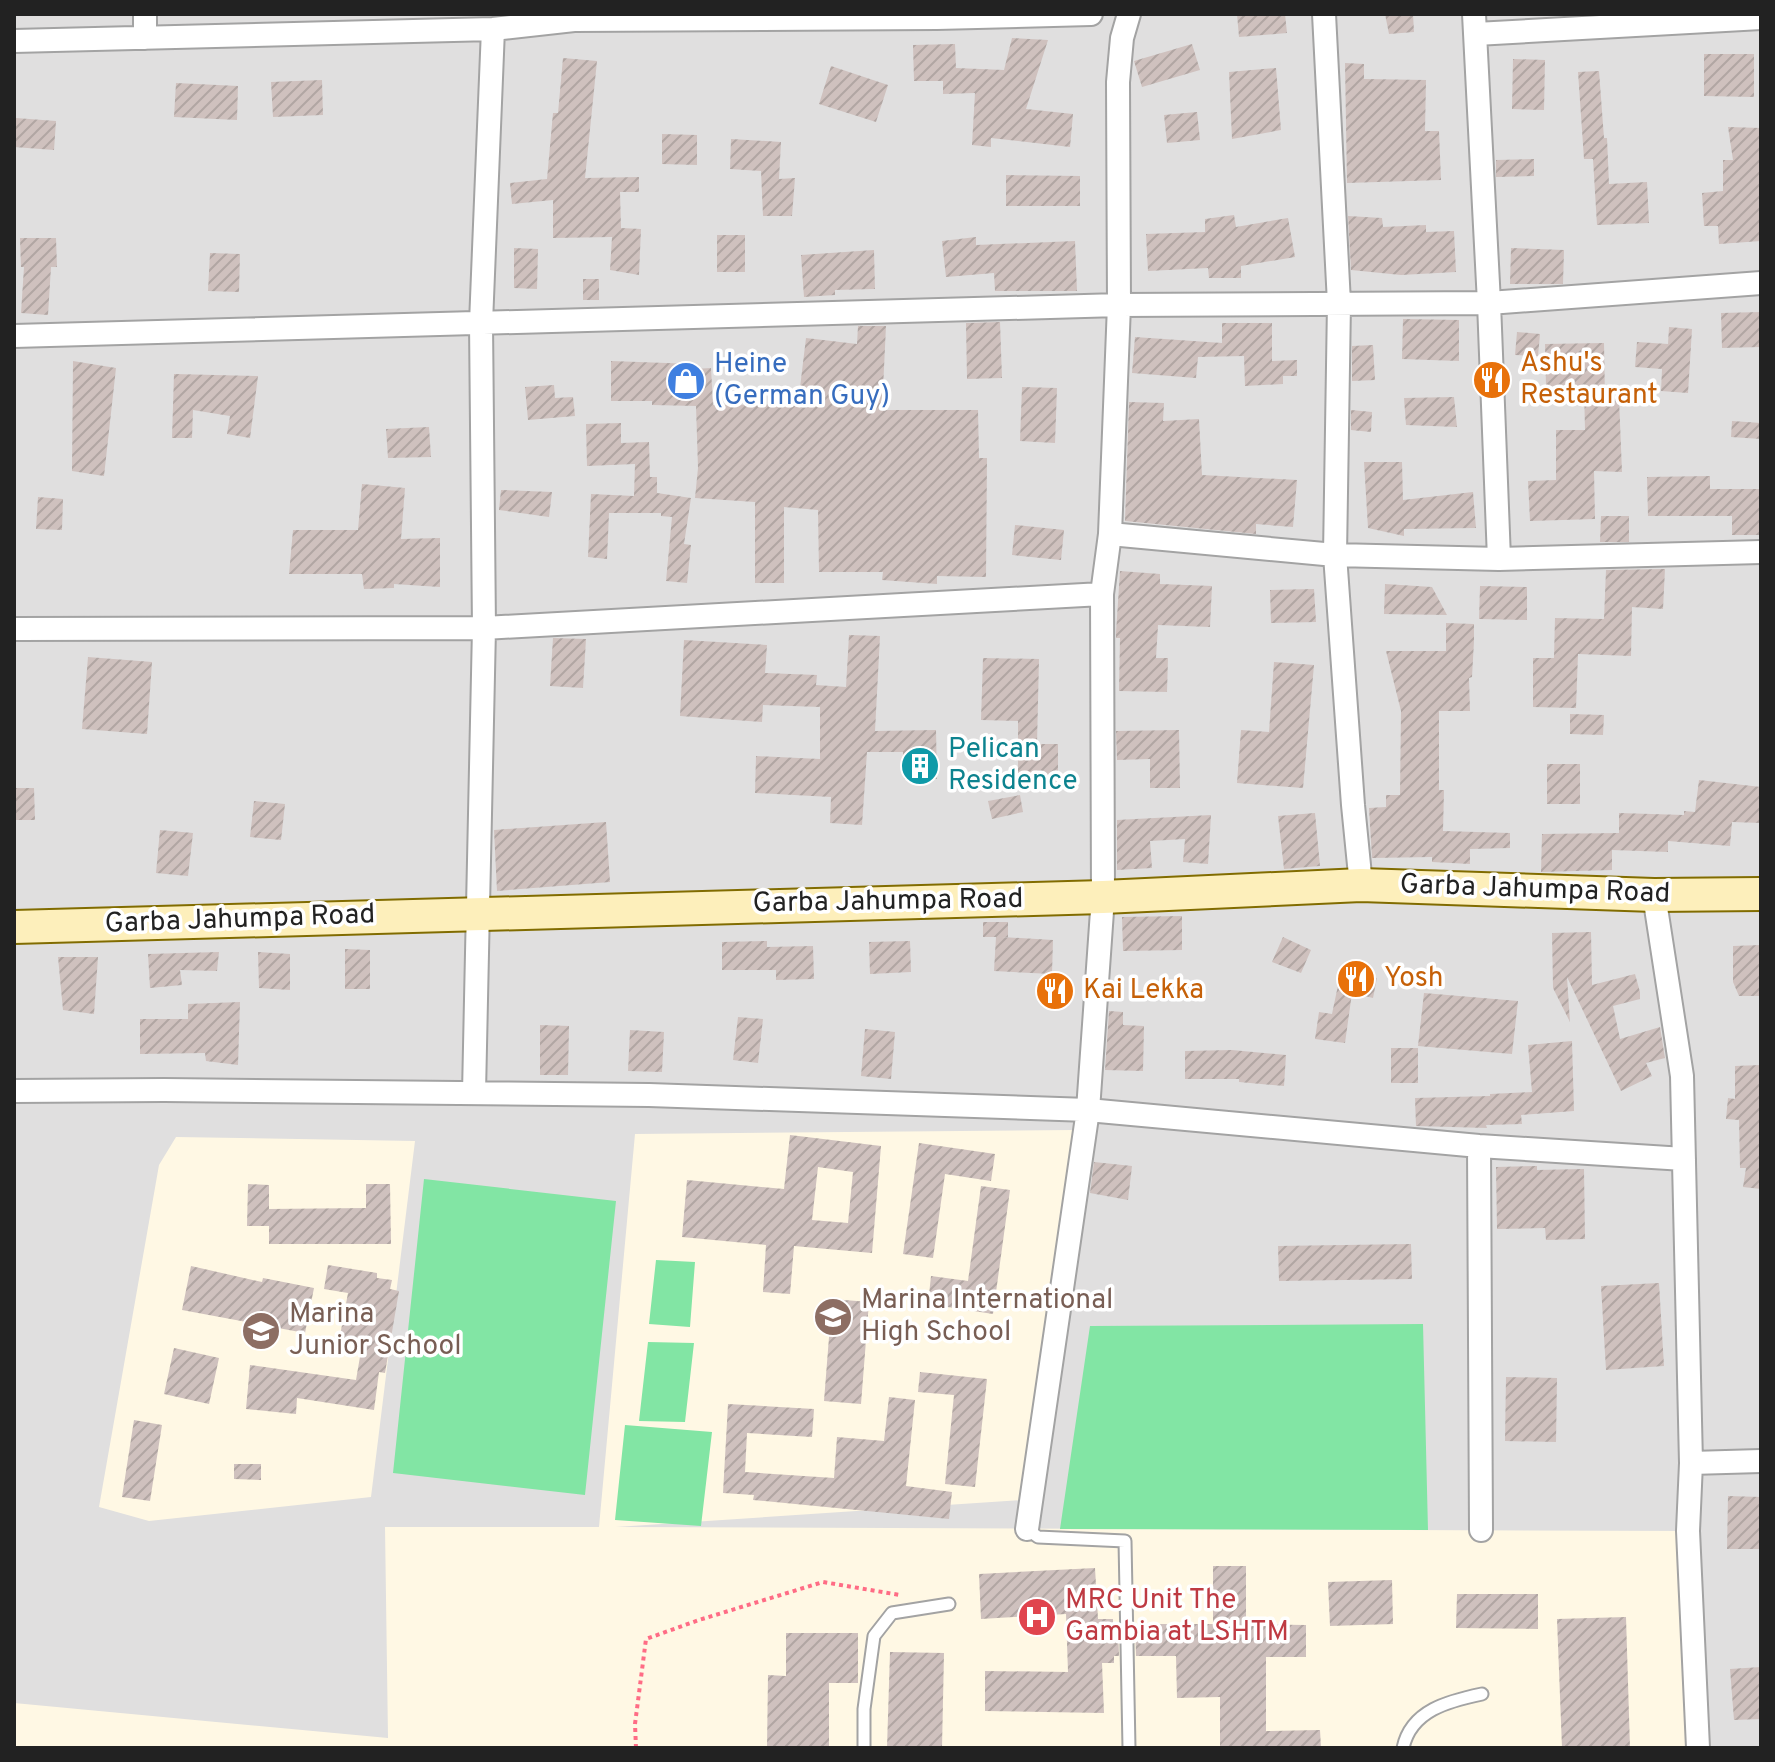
<svg xmlns="http://www.w3.org/2000/svg" width="1775" height="1762" viewBox="0 0 1775 1762" font-family="Overpass,sans-serif">
<defs>
<pattern id="building-hatch" width="6" height="6" patternUnits="userSpaceOnUse" patternTransform="scale(2)"><rect width="6" height="6" fill="#cfc1be"/><path d="M-1 1l2-2M0 6l6-6M5 7l2-2" fill="none" stroke="#b1a6a3"/></pattern>
</defs>
<rect width="100%" height="100%" fill="#f2ece8"/>
<path fill="#e0dfdf" d="M14,14H1761V1748H14Z"/>
<path fill="#fff8e4" d="M1075,1130L1023,1500L616,1527L1688,1531L1685,1748H14V1703L388,1738L385,1527H599L635,1134Z
M176,1137L415,1141L371,1497L149,1521L99,1507L159,1165Z"/>
<path fill="#82e5a4" d="M424,1179L616,1201L585,1495L393,1473Z
M656,1260L695,1262L690,1327L649,1324Z
M1423,1324L1428,1530L1060,1529L1090,1326Z
M648,1342L694,1343L685,1422L639,1421Z
M625,1425L712,1432L701,1526L615,1520Z"/>
<path fill="url(#building-hatch)" fill-rule="evenodd" d="M1237,14H1285L1287,33L1239,37Z
M1385,14H1413L1414,32L1389,34Z
M1012,38L1048,40L1026,109L1073,114L1070,147L991,138V147L972,145L975,93L943,94V81H914L913,45L955,44L956,68L1004,70Z
M1192,44L1200,70L1142,87L1134,61Z
M1704,54H1754V97L1704,96Z
M563,58L597,61L585,178L639,177V192H620L621,228L641,229L639,275L610,270L612,237L553,238V200L512,204L510,183L547,179L553,113H558Z
M1513,59L1545,60L1544,110L1512,109Z
M1345,63L1364,64V79L1426,80L1425,131H1439L1441,180L1347,183Z
M831,66L888,85L876,122L819,104Z
M1276,68L1281,130L1232,139L1229,72Z
M1599,71L1604,138H1607L1609,184L1647,182L1649,223L1597,225L1593,159H1584L1578,72Z
M322,80L323,115L273,117L271,82Z
M176,83L238,86L237,120L174,117Z
M1197,112L1200,140L1167,143L1164,115Z
M16,118L56,121L54,150L14,147Z
M1728,127L1761,128V241L1719,244L1718,226H1704L1702,193L1723,191V160H1733Z
M662,134L697,135V165L662,164Z
M731,139L781,142L779,179L795,178L792,216H763L761,171L730,169Z
M1534,159V176L1496,177V160Z
M1006,175L1080,176V206H1006Z
M1234,215L1236,227L1288,218L1295,257L1241,266V278H1209L1208,268L1148,271L1146,234L1205,232V219Z
M1348,216L1382,218L1383,227L1426,225V232L1454,231L1456,272L1401,275L1351,270Z
M717,235H745V272H717Z
M976,237V245L1075,241L1077,291H995L994,273L946,277L942,241Z
M20,238H56L57,267H51L48,315L21,313L24,267H21Z
M514,248L538,249L537,289L514,288Z
M1511,248L1564,250L1563,284H1510Z
M874,250L875,289L835,290V295L804,297L801,255Z
M210,253L240,254L239,292L208,291Z
M583,279H599V300H583Z
M1761,312V347L1722,348L1721,313Z
M1403,319L1459,320V361L1402,359Z
M1000,322L1002,378L967,379L966,323Z
M1222,323H1272V361L1297,360V376H1283V384L1245,386L1244,356L1198,357L1196,378L1132,373L1135,337L1222,343Z
M858,326H886L882,410H978L979,458H987L986,577L937,576V584L882,580L883,572H819L818,510L784,507V583H755V502L695,498L698,468L696,406L652,405V401H611V361L694,364V369L711,368L713,405L798,404L806,338L857,344Z
M1669,327L1692,329L1688,393L1661,391L1662,369L1635,367L1637,342L1668,344Z
M1517,332L1540,334L1538,356L1515,355Z
M1604,343L1605,399L1619,398L1622,472L1594,471L1595,519L1530,521L1528,481L1556,480V430H1585L1584,386H1546L1545,344Z
M1373,345L1375,380L1352,381V346Z
M73,361L116,368L104,476L72,471Z
M174,374L258,376L250,438L227,434L230,416L193,410L192,438H172Z
M554,385L555,398L573,397L575,416L528,420L525,387Z
M1022,387L1057,388L1055,443L1020,441Z
M1454,397L1457,427L1406,425L1404,398Z
M1129,402L1164,403L1163,421L1199,419L1202,475L1297,480L1293,527L1256,524V534L1125,521Z
M1351,410L1372,412L1371,432L1351,430Z
M1732,421L1761,423V439L1731,437Z
M621,423V443L649,442L650,477H657V493L691,498L684,544L691,545L687,583L666,581L672,517L661,516V513H609L607,559L588,557L591,494L634,496L635,464L587,466L586,424Z
M429,427L431,457L388,458L386,429Z
M1364,462H1402L1403,500L1473,492L1476,528L1404,529V536L1368,528Z
M1710,476V489H1761V535H1732V516H1648L1647,477Z
M362,484L405,488L401,539L440,538V587L394,584V588L364,589L362,574H289L293,530H358Z
M501,490L552,492L549,517L499,510Z
M38,497L63,499L62,530L36,529Z
M1601,516H1629V542H1600Z
M1015,525L1064,530L1061,560L1012,555Z
M1665,569L1663,609L1632,607L1631,656L1578,654L1576,708L1533,707V658H1554L1555,618L1604,619L1606,570Z
M1120,571L1160,574V584L1212,586L1210,627L1158,625L1156,658H1168L1167,692L1119,691L1120,638H1116V633Z
M1385,584L1432,587L1447,615L1384,614Z
M1480,586L1527,587V620L1479,619Z
M1314,589L1316,622L1271,623L1270,590Z
M1446,623L1474,624V641L1472,677L1469,678L1470,711H1439V790H1444L1443,831L1510,833V848L1470,849V864L1432,862V857L1372,858L1369,808L1386,807V795H1400L1401,711L1386,651H1446Z
M849,635L880,636L875,731L936,730L937,779H904L903,752H867L862,825L830,823L831,797L755,793L756,756L820,759V707L763,705L762,722L680,716L684,640L767,645L765,673L817,675L816,685L846,687Z
M553,638L586,639L583,688L550,686Z
M88,657L152,662L147,734L82,729Z
M983,658L1039,659L1037,744H1058V788L1018,787V721L981,720Z
M1274,662L1314,665L1303,788L1237,783L1241,730L1269,732Z
M1570,714L1604,715L1603,735L1570,734Z
M1179,730L1180,788H1150V759L1117,760L1116,731Z
M1547,764H1580V804H1547Z
M1699,780L1761,787V823L1732,822L1730,846L1668,841V852L1612,850V870L1541,872L1542,834L1619,833V813L1684,815V811L1695,812Z
M14,788H34L35,820H14Z
M1020,795L1023,812L992,819L988,801Z
M254,801L285,804L281,840L250,837Z
M1315,813L1320,866L1284,869L1278,816Z
M1211,815L1208,864L1183,862L1185,839L1150,841L1152,868L1117,870V820Z
M606,822L610,882L497,891L494,830Z
M160,830L193,833L188,876L156,873Z
M1182,916V950L1123,951L1122,917Z
M983,922H1008V937H1002L1053,940L1052,974L994,971L996,937H983Z
M1591,932L1592,985L1635,974L1640,992V999L1613,1006L1620,1039L1660,1027L1665,1058L1646,1063L1652,1076L1621,1091L1567,977L1570,1022L1553,988L1552,933Z
M1283,937L1311,950L1301,973L1272,962Z
M767,941V947L813,946L814,979L776,980V970H722V942Z
M910,941L911,972L870,974L869,942Z
M1761,945V996H1739L1733,982V946Z
M345,949L370,950V989H345Z
M219,952L217,971L180,970L182,985L150,988L148,954Z
M258,952L290,954V990L259,988Z
M58,957H98L94,1014L63,1010Z
M1341,971L1377,978L1373,998L1352,993L1345,1043L1315,1039L1319,1012L1332,1014Z
M1424,993L1518,1001L1512,1054L1418,1046Z
M240,1002L238,1065L206,1061L205,1053L140,1054V1019H188V1004Z
M1109,1011L1123,1012V1025L1144,1026L1143,1071L1105,1070Z
M738,1017L763,1019L758,1063L733,1060Z
M540,1025L569,1026L568,1075H540Z
M865,1029L895,1032L891,1079L861,1076Z
M630,1030L664,1032L662,1072L628,1071Z
M1572,1041L1574,1111L1521,1115L1522,1124L1486,1125L1487,1128L1416,1126L1415,1098L1490,1096V1094L1532,1092L1528,1045Z
M1391,1048H1418V1083H1391Z
M1232,1050L1286,1055L1284,1086L1239,1082V1079H1185V1051Z
M1761,1065V1189L1743,1187L1746,1168H1740L1739,1120L1726,1119L1728,1098L1735,1099V1066Z
M790,1135L881,1146L872,1253L794,1246L790,1294L763,1292L766,1245L682,1237L687,1180L784,1189ZM818,1167L853,1172L848,1223L812,1220Z
M919,1143L995,1154L991,1181L945,1174L933,1258L903,1254Z
M1094,1162L1132,1166L1128,1200L1090,1193Z
M1537,1166V1170L1584,1169L1585,1239L1546,1240L1545,1228L1497,1229L1496,1167Z
M248,1184L269,1185V1209L366,1208V1184H390L391,1244H269V1226H247Z
M981,1186L1010,1190L993,1314L928,1304L931,1276L968,1281Z
M1411,1244L1412,1279L1279,1281L1278,1246Z
M328,1265L377,1273V1278L392,1280L390,1289L399,1291L385,1373L379,1372L374,1410L297,1398L296,1414L246,1409L250,1365L356,1380L362,1345L339,1341L348,1293L324,1289Z
M191,1266L262,1282L263,1278L314,1288L305,1333L182,1310Z
M1659,1283L1664,1366L1606,1370L1601,1286Z
M832,1299L869,1302L861,1404L824,1401Z
M174,1348L219,1358L209,1404L164,1394Z
M920,1372L987,1379L975,1487L945,1484L954,1395L918,1392Z
M1506,1377L1557,1378L1556,1442L1505,1441Z
M889,1397L915,1400L906,1486L952,1492L949,1519L753,1500L754,1495L723,1493L728,1404L814,1409L812,1437L747,1433L745,1472L834,1478L837,1437L884,1441Z
M134,1420L162,1425L150,1501L122,1497Z
M234,1464H261V1480L234,1479Z
M1728,1496L1761,1497V1549H1727Z
M1213,1566H1246V1624L1306,1625V1657H1266V1731L1320,1730L1321,1748H1220V1697L1177,1698L1176,1656H1136L1135,1624H1213Z
M1095,1568L1098,1619H1113V1624H1118L1119,1656H1114V1663H1102L1104,1713L985,1711V1671L1068,1672L1066,1614L981,1619L979,1574Z
M1392,1580L1393,1624L1330,1626L1328,1582Z
M1457,1594H1538V1629L1456,1628Z
M1626,1617L1630,1748H1562L1557,1619Z
M786,1633H858V1683H829V1748H767L768,1675L786,1676Z
M890,1652L944,1653L942,1748H887Z
M1761,1667V1719L1734,1720L1730,1669Z"/>
<g fill="none" stroke-linecap="round" stroke-linejoin="round">
<defs>
<path id="lane" d="M1027,1529L1038,1537L1125,1541L1129,1748
M864,1748V1709L874,1636L892,1613L949,1604
M1403,1748C1411,1710 1449,1701 1482,1694"/>
<path id="street" d="M1324,14L1339,303L1335,555L1353,805L1361,885
M1474,14L1489,303L1499,559
M1476,34L1761,18
M145,38V14
M14,41L493,29L574,20L937,18L1091,14
M14,336L1119,305L1489,303L1761,283
M1110,534L1335,555L1499,559L1761,552
M14,629L484,628L1102,594
M1654,895L1682,1076L1691,1463L1688,1531L1698,1748
M14,1091L164,1090L649,1095L1088,1110L1479,1146L1684,1159
M474,1093L484,628L481,323L493,29
M1479,1146L1481,1530
M1691,1463L1761,1461
M1027,1529L1088,1110L1103,897L1102,594L1110,534L1119,305L1118,82L1122,38L1129,14"/>
<path id="secondary" d="M14,927L1103,897L1361,885L1654,895L1761,894"/>
</defs>
<use href="#lane" stroke="#a3a3a3" stroke-width="15"/>
<use href="#street" stroke="#a3a3a3" stroke-width="26"/>
<use href="#secondary" stroke="#816c00" stroke-width="36"/>
<path stroke="#ff6c85" stroke-width="4" stroke-dasharray="4 4" stroke-linecap="butt" d="M636,1748L635,1724L646,1639L699,1620L823,1582L900,1595"/>
<use href="#lane" stroke="#fff" stroke-width="11"/>
<use href="#street" stroke="#fff" stroke-width="22"/>
<use href="#secondary" stroke="#fdefbb" stroke-width="32"/>
</g>
<defs>
<symbol id="restaurant-disc" viewBox="-11 -11 22 22"><circle r="9.5" fill="#e8710a" stroke="#fff"/><path d="M-5-6h1v4h1v-4h1v4h1v-4h1v5L-1.5 .5V6h-2V.5L-5-1ZM5-6V6H3V1.5H1.5Q1.5-4 5-6Z" fill="#fff"/></symbol>
<symbol id="shop-disc" viewBox="-11 -11 22 22"><circle r="9.5" fill="#3f7fe0" stroke="#fff"/><path d="M-5-2.5h2.3a2.7 3.5 0 0 1 5.4 0H5L5.5 6h-11ZM-1.5-2.5h3a1.5 2.3 0 0 0-3 0Z" fill="#fff"/></symbol>
<symbol id="building-disc" viewBox="-11 -11 22 22"><circle r="9.5" fill="#0f9aa8" stroke="#fff"/><path d="M-4-6H4V6H1V3H-1V6H-4ZM-2.5-4.3h1.7v1.8h-1.7ZM.8-4.3h1.7v1.8H.8ZM-2.5-1h1.7V.8h-1.7ZM.8-1h1.7V.8H.8Z" fill="#fff"/></symbol>
<symbol id="school-disc" viewBox="-11 -11 22 22"><circle r="9.5" fill="#8d6e63" stroke="#fff"/><path d="M0-5L7-2L0 1L-7-2ZM-4 1L0 2.5L4 1V4Q0 6-4 4Z" fill="#fff"/></symbol>
<symbol id="hospital-disc" viewBox="-11 -11 22 22"><circle r="9.5" fill="#e0444e" stroke="#fff"/><path d="M-5-5h3v3.5h4V-5h3V5h-3V1.5h-4V5h-3Z" fill="#fff"/></symbol>
</defs>
<g fill-rule="evenodd">
<use href="#restaurant-disc" x="1470" y="358" width="44" height="44"/>
<use href="#shop-disc" x="664" y="359" width="44" height="44"/>
<use href="#building-disc" x="898" y="744" width="44" height="44"/>
<use href="#restaurant-disc" x="1334" y="957" width="44" height="44"/>
<use href="#restaurant-disc" x="1033" y="969" width="44" height="44"/>
<use href="#school-disc" x="811" y="1295" width="44" height="44"/>
<use href="#school-disc" x="239" y="1309" width="44" height="44"/>
<use href="#hospital-disc" x="1015" y="1595" width="44" height="44"/>
</g>
<g text-anchor="middle" dominant-baseline="central" stroke-width="7" stroke-linejoin="round" paint-order="stroke">
<g font-size="28" fill="#c56008" stroke="#fff" text-anchor="start">
<text x="1520" y="364">Ashu's<tspan x="1520" dy="32">Restaurant</tspan></text>
<text x="1384" y="979">Yosh</text>
<text x="1083" y="991">Kai Lekka</text>
</g>
<g font-size="28" fill="#366cbe" stroke="#fff" text-anchor="start">
<text x="714" y="365">Heine<tspan x="714" dy="32">(German Guy)</tspan></text>
</g>
<g font-size="28" fill="#0d838f" stroke="#fff" text-anchor="start">
<text x="948" y="750">Pelican<tspan x="948" dy="32">Residence</tspan></text>
</g>
<g font-size="28" fill="#222" stroke="#fff">
<text transform="translate(1535 890) rotate(2)">Garba Jahumpa Road</text>
<text transform="translate(888 902) rotate(-1)">Garba Jahumpa Road</text>
<text transform="translate(240 920) rotate(-2)">Garba Jahumpa Road</text>
</g>
<g font-size="28" fill="#785e54" stroke="#fff" text-anchor="start">
<text x="861" y="1301">Marina International<tspan x="861" dy="32">High School</tspan></text>
<text x="289" y="1315">Marina<tspan x="289" dy="32">Junior School</tspan></text>
</g>
<g font-size="28" fill="#be3a42" stroke="#fff" text-anchor="start">
<text x="1065" y="1601">MRC Unit The<tspan x="1065" dy="32">Gambia at LSHTM</tspan></text>
</g>
</g>
<rect width="1775" height="1762" fill="none" stroke="#222222" stroke-width="32"/>
</svg>
